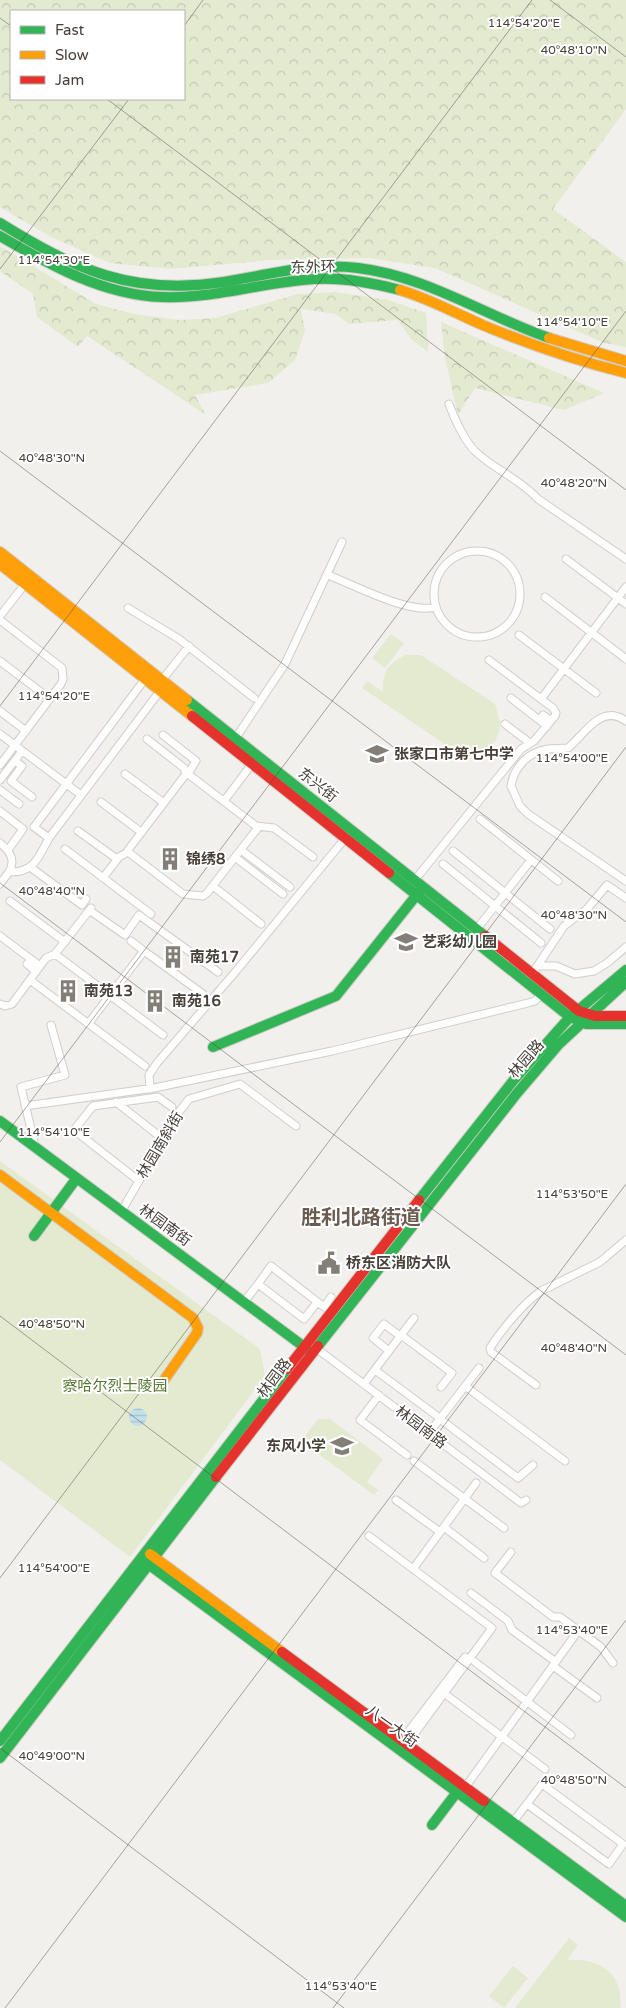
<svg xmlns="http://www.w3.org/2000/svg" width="626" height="2008" viewBox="0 0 626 2008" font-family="'Varela Round','Noto Sans SC',sans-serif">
<defs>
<pattern id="forest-crowns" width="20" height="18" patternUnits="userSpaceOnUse" patternTransform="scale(1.25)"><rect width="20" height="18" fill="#e3ead0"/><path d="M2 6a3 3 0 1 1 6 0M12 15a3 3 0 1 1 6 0" fill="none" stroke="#c4cab3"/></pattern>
<pattern id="water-rules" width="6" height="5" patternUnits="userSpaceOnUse" patternTransform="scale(1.25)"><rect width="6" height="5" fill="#c2e1ec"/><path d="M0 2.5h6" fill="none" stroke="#a8c2cb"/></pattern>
</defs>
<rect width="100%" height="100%" fill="#f2f0ed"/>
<path fill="url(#forest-crowns)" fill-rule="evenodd" d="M0,0H626V109L553,209L626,262V347L604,343L435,268L369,258L270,260L171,269L110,263L51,237L0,207ZM11,11H184V99H11Z
M0,246L96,304L134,314L179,320L215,318L298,294L335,292L388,300L426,313L428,352L411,339L398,320L349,324L336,314L301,309L305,331L295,360L268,383L195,395L206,415L87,336L78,347L37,317L33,294L0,271Z
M441,322L604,393L564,410L475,388L458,415L445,358Z"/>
<path fill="#e3ead0" d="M391,634L404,643L385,668L372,658Z
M406,655H421L495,704L500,722L499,732L495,741L487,748L471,753L467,759L362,688L367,681L383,692C382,674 388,662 406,655Z
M0,1161L260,1349L265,1376L130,1557L0,1460Z
M318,1419H330L383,1459L367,1482L378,1490L374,1495L305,1444L304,1437Z
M569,1938L578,1945L567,1960C599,1958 624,1972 620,2008H515Z
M513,1966L528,1978L504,2008L489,1996Z"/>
<path fill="url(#water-rules)" d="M129 1417a9 9 0 1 1 18 0a9 9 0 1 1-18 0Z"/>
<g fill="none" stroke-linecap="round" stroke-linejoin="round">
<defs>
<path id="street" d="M449,404C454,418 465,442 476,452C495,470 520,479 538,499L626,559
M434 594a43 43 0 1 1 86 0a43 43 0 1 1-86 0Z
M566,559L626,604
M328,575C354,585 410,615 436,607
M545,597L626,659
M128,608L179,639L254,698
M0,616L25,584
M0,620L62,668L63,679L61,684L0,765
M519,635L596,693
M0,661L50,699
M145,679L34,827L49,838L160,691
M162,680L189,646
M511,698L547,726
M541,699L626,587
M0,711L26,731
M543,715L551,721
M626,721C601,703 585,734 568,748C561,749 554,748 548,749C528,752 514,767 511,786L520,806L528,814L626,881
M505,724L530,743
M0,734L81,795
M163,735L196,761L188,774
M147,739L184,768L186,774
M235,739L285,664L342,542
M15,761L22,766L11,781L32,797
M125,774L164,803
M186,774H188L256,826L257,829L207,893L203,896L183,894L128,852V850Z
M0,780L22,751
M0,790L19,804
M224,801L252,764
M101,802L141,832
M0,811L23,829L8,850
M480,819L558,881
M256,826L274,828L313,857
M78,831L117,859
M0,843C10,851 16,860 9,872
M65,849L151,914
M241,850L290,887
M453,851L550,929
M236,858L283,894
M443,864L541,943
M30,867L82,905L86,899
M103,878L119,857L128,852
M414,881L521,749L534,741L555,716L556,713L553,708L489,660
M0,884L9,872C34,873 38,858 49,838
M213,886L261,924
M10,901L65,942
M89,910L125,935L139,915L218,972
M476,930L531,860
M0,936L40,966
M131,941L144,951
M55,954L163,1035
M27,964L36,972
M538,966H556L575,974L594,971L607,963L626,947
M532,974L564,926L587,909L607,885L626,898
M30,980L145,1066
M0,1004L5,1006L12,1004L46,958L55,954L91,908
M88,1024L144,951L203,994
M150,1089L149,1075L157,1063L237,970L347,836
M116,1102L163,1139
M25,1106L154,1088L332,1051L528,1003L535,1001L541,995
M35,1146L21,1087L65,1075L51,1025
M139,1181L74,1130L93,1106L158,1097L172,1107
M121,1212L179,1112L189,1099L240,1084L296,1126
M258,1284L271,1266L324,1307L331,1297
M244,1302L258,1284L304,1319L315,1305
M401,1335L452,1373L441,1387
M316,1348L521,1503L526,1500
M389,1351L373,1338L384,1324L400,1336
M375,1370L437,1416
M364,1384L414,1318
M536,1385L491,1352L490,1348C502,1329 523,1304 541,1291L600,1262L626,1240
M465,1386L565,1461
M379,1395L360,1420L407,1455
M440,1419L518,1478L533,1465
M429,1433L479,1368
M414,1461L504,1528
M396,1500L440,1532
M444,1527L484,1558
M369,1536L492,1628L407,1744
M511,1552L495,1573L553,1617H560L601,1647L613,1663
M413,1569L476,1483
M471,1593L508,1621L512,1630L556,1662
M475,1662L571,1735
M553,1666L597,1698
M449,1697L545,1769
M402,1740L465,1657
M462,1785L469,1782L578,1631
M513,1822L542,1784L623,1844L609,1864L527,1804"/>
<path id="fast" d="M0,223C76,270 132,296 224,282C268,275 313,262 358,268C426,276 486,316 549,338
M0,236C50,265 103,295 162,297C214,299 263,282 314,279C342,277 373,283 400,290
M187,700L485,936
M389,873L570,1017L586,1024H626
M213,1047L336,996L419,892
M0,1121L307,1349
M419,1200L513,1081L570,1017L626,970
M34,1236L76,1179
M318,1346L518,1092L559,1044L626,982
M144,1561L626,1917
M0,1741L287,1369
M0,1758L216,1477
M484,1801L626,1906
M432,1825L460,1788"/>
<path id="slow" d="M400,290C430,299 457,314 485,326C531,345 578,361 626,373
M549,338L626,361
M0,552L187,700
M0,564L192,716
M0,1175L193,1318L198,1328L197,1333L162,1383
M150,1554L282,1652"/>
<path id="jam" d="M192,716L389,873
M485,936L579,1011L595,1016H626
M287,1369L419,1200
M216,1477L318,1346
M282,1652L484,1801"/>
</defs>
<use href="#street" stroke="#d0cdcb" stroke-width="9"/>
<use href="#fast" stroke="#d0ccc5" stroke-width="12"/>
<use href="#slow" stroke="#d0ccc5" stroke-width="12"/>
<use href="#jam" stroke="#d0ccc5" stroke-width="12"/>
<use href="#street" stroke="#fdfdfc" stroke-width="7"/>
<use href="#fast" stroke="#30b455" stroke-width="10"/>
<use href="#slow" stroke="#ff9f0a" stroke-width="10"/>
<use href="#jam" stroke="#e5322d" stroke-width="10"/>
</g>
<path fill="none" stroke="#484039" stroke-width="1" stroke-opacity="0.45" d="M550,0L626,57M0,18L11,26M184,26L203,0M107,99L626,490M0,269L129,99M0,451L626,922M0,706L532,0M0,883L626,1355M0,1142L626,311M0,1316L626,1788M0,1578L626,747M0,1748L344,2008M5,2008L626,1184M333,2008L626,1620"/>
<defs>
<symbol id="school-bare" viewBox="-9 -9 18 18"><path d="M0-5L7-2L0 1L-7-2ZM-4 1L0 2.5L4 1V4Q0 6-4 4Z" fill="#847e78" stroke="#fff" stroke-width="2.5" paint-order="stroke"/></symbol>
<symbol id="building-bare" viewBox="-9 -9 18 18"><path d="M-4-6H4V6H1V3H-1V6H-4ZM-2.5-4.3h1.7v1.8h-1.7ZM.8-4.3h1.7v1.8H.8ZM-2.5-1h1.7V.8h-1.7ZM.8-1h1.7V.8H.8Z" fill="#847e78" stroke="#fff" stroke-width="2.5" paint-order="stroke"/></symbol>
<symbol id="civic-bare" viewBox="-9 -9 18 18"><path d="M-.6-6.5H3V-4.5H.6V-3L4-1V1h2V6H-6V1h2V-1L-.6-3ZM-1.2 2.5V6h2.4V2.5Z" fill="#847e78" stroke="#fff" stroke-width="2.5" paint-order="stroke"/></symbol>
</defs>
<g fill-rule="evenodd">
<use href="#school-bare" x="361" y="738" width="32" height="32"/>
<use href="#building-bare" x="154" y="843" width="32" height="32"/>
<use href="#school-bare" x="390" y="926" width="32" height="32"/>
<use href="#building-bare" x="157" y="941" width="32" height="32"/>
<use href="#building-bare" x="52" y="975" width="32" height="32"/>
<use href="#building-bare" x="139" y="985" width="32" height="32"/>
<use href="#civic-bare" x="313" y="1247" width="32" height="32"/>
<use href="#school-bare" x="326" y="1430" width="32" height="32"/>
</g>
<g text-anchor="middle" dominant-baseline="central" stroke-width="4" stroke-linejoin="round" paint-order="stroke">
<g font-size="15" fill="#484039" stroke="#fff">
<text transform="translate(313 267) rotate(-2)">东外环</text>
<text transform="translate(318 785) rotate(38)">东兴街</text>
<text transform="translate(526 1059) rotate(-49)">林园路</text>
<text transform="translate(160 1145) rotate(-59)">林园南斜街</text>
<text transform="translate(165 1225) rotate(36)">林园南街</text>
<text transform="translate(274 1378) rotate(-53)">林园路</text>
<text transform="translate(421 1427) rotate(37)">林园南路</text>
<text transform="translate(392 1726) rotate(36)">八一大街</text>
</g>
<g font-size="15" font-weight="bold" fill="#484039" stroke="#fff" text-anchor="start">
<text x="394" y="754">张家口市第七中学</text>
<text x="186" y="859">锦绣8</text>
<text x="422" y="942">艺彩幼儿园</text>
<text x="190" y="957">南苑17</text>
<text x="84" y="991">南苑13</text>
<text x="172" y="1001">南苑16</text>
<text x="346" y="1263">桥东区消防大队</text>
<text x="326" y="1446" text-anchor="end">东风小学</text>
</g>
<g font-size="15" fill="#557531" stroke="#fff">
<text x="115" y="1386">察哈尔烈士陵园</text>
</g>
<g font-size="20" font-weight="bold" fill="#6a5c51" stroke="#fff">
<text x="361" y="1218">胜利北路街道</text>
</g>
</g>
<g font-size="12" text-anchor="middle" fill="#484039" stroke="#fff" stroke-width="4" stroke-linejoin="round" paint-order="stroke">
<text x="524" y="27">114°54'20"E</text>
<text x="574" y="54">40°48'10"N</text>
<text x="54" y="264">114°54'30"E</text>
<text x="572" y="326">114°54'10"E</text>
<text x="52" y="462">40°48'30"N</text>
<text x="574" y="487">40°48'20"N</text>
<text x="54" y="700">114°54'20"E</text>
<text x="572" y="762">114°54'00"E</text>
<text x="52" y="895">40°48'40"N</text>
<text x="574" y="919">40°48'30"N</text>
<text x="54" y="1136">114°54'10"E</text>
<text x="572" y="1198">114°53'50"E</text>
<text x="52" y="1328">40°48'50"N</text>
<text x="574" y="1352">40°48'40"N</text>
<text x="54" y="1572">114°54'00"E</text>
<text x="572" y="1634">114°53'40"E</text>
<text x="52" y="1760">40°49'00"N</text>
<text x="574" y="1784">40°48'50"N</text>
<text x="341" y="1990">114°53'40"E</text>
</g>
<rect x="10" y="10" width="175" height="90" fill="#ffffff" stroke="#b6b3b0"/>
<rect x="20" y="26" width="25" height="8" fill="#30b455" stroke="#b6b3b0"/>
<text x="55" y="35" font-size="15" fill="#484039">Fast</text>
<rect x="20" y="51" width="25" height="8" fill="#ff9f0a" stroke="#b6b3b0"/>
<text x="55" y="60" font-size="15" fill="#484039">Slow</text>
<rect x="20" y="76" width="25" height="8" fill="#e5322d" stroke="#b6b3b0"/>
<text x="55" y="85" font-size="15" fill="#484039">Jam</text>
</svg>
